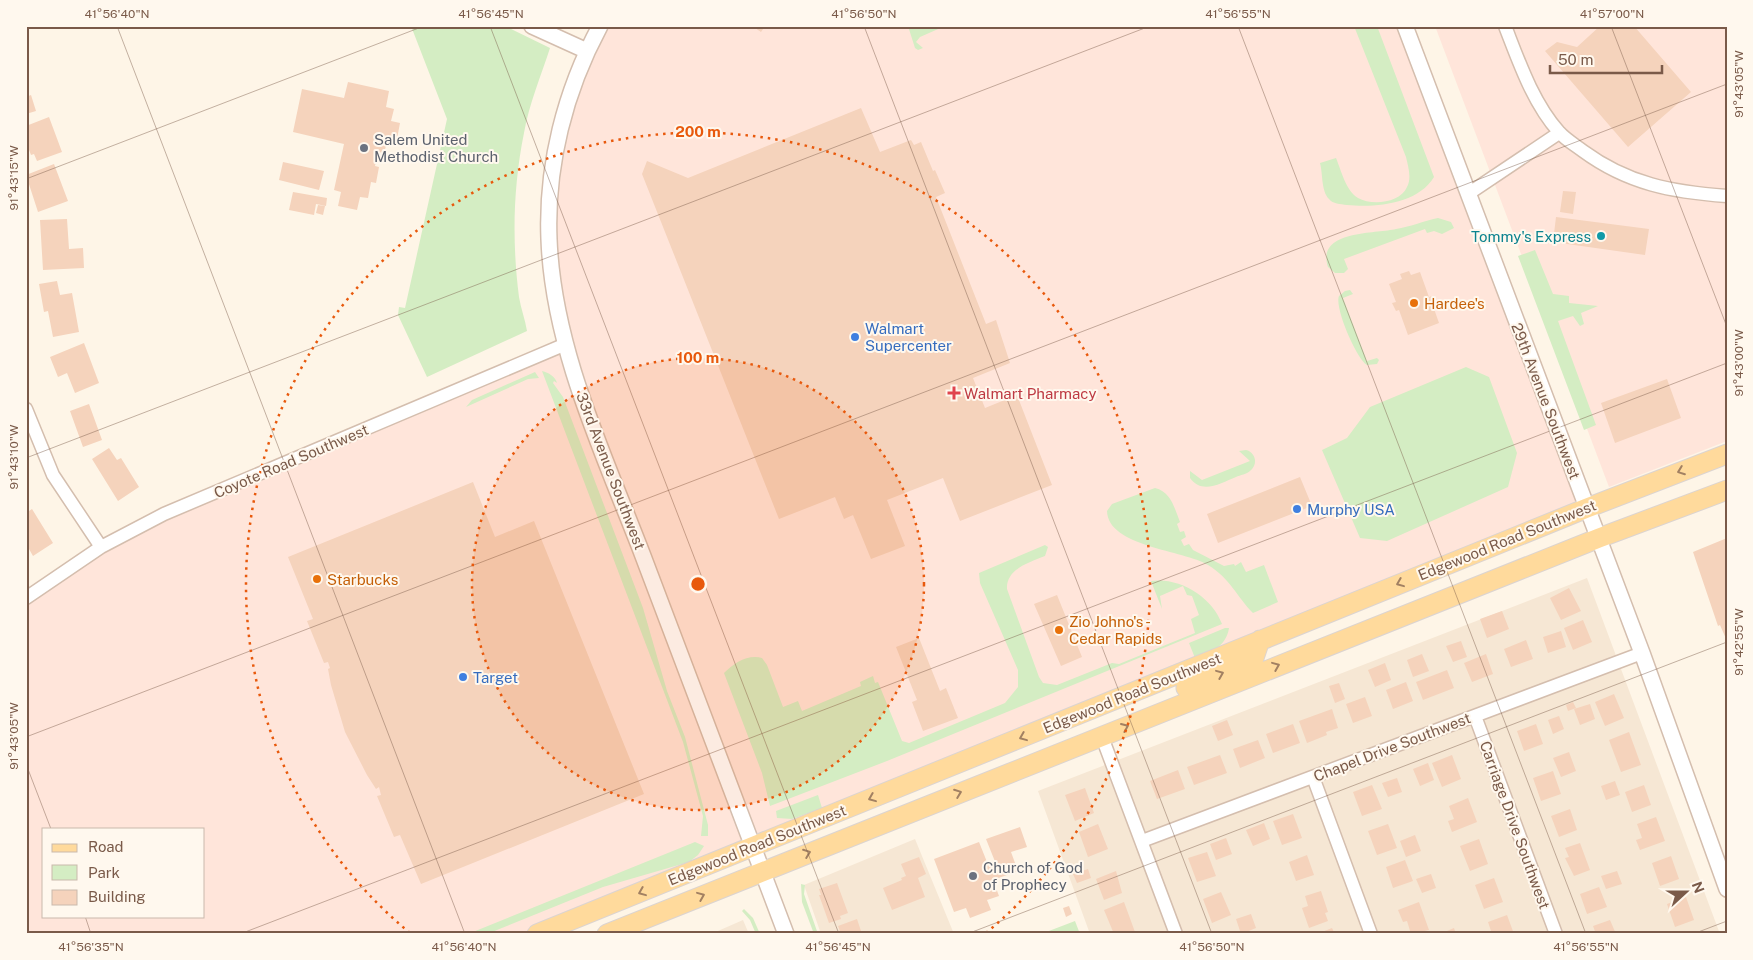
<svg xmlns="http://www.w3.org/2000/svg" width="1753" height="960" viewBox="0 0 1753 960" font-family="'Public Sans',sans-serif">
<rect width="100%" height="100%" fill="#fef5e7"/>
<path fill="#f6e7d4" d="M1587,578L1720,934H1090L1038,791Z
M915,839L954,934H821L804,885Z
M743,920L749,934H711Z"/>
<path fill="#ffe5da" fill-rule="evenodd" d="M600,26H1405L1587,508L537,934H26V598L101,547L566,344L554,297L555,145ZM44,829H204V916H44Z
M1435,26H1727V441L1609,487Z"/>
<path fill="#d4edc3" d="M411,26H505L550,48C541,76 529,104 524,133C513,187 512,243 519,297C521,309 525,319 527,331L427,377L398,315L399,307L405,308L447,119Z
M908,26H945L920,37L916,42L923,48L918,50L915,48Z
M1354,26H1377L1434,177C1418,204 1375,208 1347,205C1340,204 1333,204 1329,199C1321,191 1323,174 1320,163L1336,158C1341,170 1346,191 1358,198C1372,206 1400,203 1407,187C1412,178 1408,166 1406,157Z
M1438,218L1451,222L1454,228L1442,234L1434,231L1427,233L1425,229L1344,259L1348,269L1344,273H1335L1328,267C1316,230 1375,234 1396,229C1410,227 1423,221 1438,218Z
M1535,250L1553,294L1569,296V303L1598,306L1581,313L1584,324L1580,326L1573,316L1558,321L1596,425L1584,430L1518,256Z
M1350,290L1353,294L1343,298L1367,361L1377,358L1379,360L1377,364L1367,365C1357,360 1334,307 1339,296L1345,291Z
M1466,367L1489,377L1517,453L1508,487L1387,541L1360,538L1322,450L1347,438L1370,407Z
M542,371C549,373 555,376 557,383L554,381L553,383L563,397L643,608L667,691L685,737L708,825V836H701L703,816L683,742Z
M535,372L539,378L528,379L466,407L472,400Z
M1246,450C1255,452 1259,464 1250,471C1247,474 1240,475 1236,477C1221,483 1202,495 1190,478V471L1202,480L1250,461L1239,451Z
M1155,488C1171,492 1174,507 1180,522L1177,524L1180,532L1184,531L1186,537L1181,540L1184,546L1189,544L1193,550L1224,566L1234,564L1235,566L1241,562L1246,572L1264,565L1278,602L1253,613C1237,597 1230,578 1208,565C1184,550 1108,547 1107,511L1112,504Z
M1045,545L1048,547L1045,556C1030,562 1006,569 1007,589L1039,677L1043,683L1057,685L1112,663L1119,664L1195,633L1191,619L1199,615L1192,596L1187,595L1183,586L1160,596L1162,609L1151,581C1180,577 1212,597 1222,624L887,761L770,806L762,773L724,673C734,663 748,654 762,658L767,665L783,707L798,701L802,711L861,686L860,682L873,676L875,683L878,682L902,741L909,743L1005,703L1018,687V670L980,583L979,573Z
M1225,628H1229C1226,647 1211,652 1195,658L1189,643Z
M818,795L822,808L792,819L777,818L776,811Z
M695,842L704,846L698,855L689,862L603,887L487,934H468Z
M801,884L805,885L804,894L818,934H814L802,902Z
M744,909L753,918L760,934H756L750,920L742,911Z
M1075,921L1080,934H1041Z"/>
<path fill="#f5d3bc" d="M752,26H765L761,32Z
M1600,26H1634L1691,92L1628,147L1545,51L1557,42L1577,47Z
M348,82L389,91L386,107L394,109L391,121L400,123L396,144L387,142L384,153L378,152L375,166L379,167L376,183L371,182L368,198L360,197L357,210L338,206L341,192L334,190L344,144L293,132L302,89L344,98Z
M31,95L36,111L26,114V97Z
M861,108L880,152L911,140L914,145L921,142L933,171L935,170L945,193L936,197L986,324L996,320L1010,363L973,378L985,408L1017,395L1052,485L960,521L943,478L887,500L905,546L871,559L853,515L844,519L835,497L779,519L642,174L647,161L688,178Z
M49,117L62,152L37,161L34,154L31,155L26,142V126Z
M283,162L324,171L319,190L279,180Z
M54,164L68,201L38,212L26,175Z
M1563,191L1576,192L1573,214L1560,212Z
M293,192L327,198L326,206L316,204L314,215L289,210Z
M318,205L325,206L323,215L316,213Z
M1556,217L1649,229L1645,255L1553,242Z
M67,219L69,249L83,248L84,268L43,270L40,220Z
M1409,271L1411,275L1420,272L1429,297L1432,296L1435,302L1432,303L1439,323L1408,335L1399,310L1396,311L1392,303L1396,302L1389,284L1402,279L1400,274Z
M57,281L60,295L72,293L79,332L53,337L48,311L44,312L39,284Z
M84,343L99,383L75,393L67,373L58,377L50,357Z
M1667,379L1681,418L1615,443L1601,403Z
M89,404L102,440L83,447L70,411Z
M109,448L117,460L121,458L139,487L118,501L92,459Z
M1300,477L1312,506L1218,543L1207,514Z
M473,482L495,537L534,521L644,794L421,884L400,835L394,837L377,796L381,795L379,787L376,789L367,775L345,732L331,685L328,669L330,668L328,662L324,663L307,621L313,619L288,557Z
M32,509L53,543L33,556L29,549L26,551V513Z
M1727,538V641L1720,625L1718,626L1693,552Z
M1569,588L1581,611L1561,620L1550,598Z
M1057,595L1082,657L1061,666L1034,604Z
M1502,611L1509,629L1487,638L1480,619Z
M1583,620L1592,642L1573,650L1564,628Z
M1561,631L1566,647L1548,653L1543,637Z
M919,638L940,691L946,688L958,718L923,731L912,702L917,700L896,647Z
M1526,640L1533,659L1511,667L1504,649Z
M1461,641L1467,657L1453,662L1446,646Z
M1422,654L1429,671L1413,677L1407,660Z
M1486,654L1493,674L1472,682L1464,663Z
M1385,663L1391,680L1375,687L1368,670Z
M1447,670L1454,688L1423,700L1416,682Z
M1406,682L1413,701L1393,709L1386,690Z
M1339,683L1345,699L1335,703L1329,686Z
M1614,694L1624,718L1605,726L1595,702Z
M1365,697L1372,716L1353,723L1346,704Z
M1573,702L1576,708L1568,711L1566,705Z
M1590,704L1595,719L1580,725L1574,709Z
M1332,709L1338,728L1326,732L1327,735L1307,743L1299,721Z
M1559,716L1564,729L1553,734L1548,720Z
M1227,720L1233,735L1218,741L1212,726Z
M1293,724L1300,743L1273,753L1266,734Z
M1536,724L1543,744L1524,751L1517,731Z
M1629,732L1641,765L1621,772L1609,740Z
M1258,740L1265,758L1240,768L1233,749Z
M1569,752L1576,771L1561,777L1553,758Z
M1220,755L1227,773L1194,785L1187,767Z
M1452,755L1461,779L1442,787L1432,763Z
M1428,763L1434,780L1420,786L1413,769Z
M1178,770L1185,789L1157,799L1150,781Z
M1553,771L1561,794L1541,801L1533,778Z
M1397,778L1402,792L1388,797L1382,783Z
M1615,781L1620,795L1606,800L1601,786Z
M1372,785L1382,809L1362,816L1353,792Z
M1644,785L1651,805L1632,812L1625,792Z
M1085,788L1094,813L1075,821L1065,795Z
M1468,798L1477,822L1452,832L1448,821L1454,819L1449,806Z
M1570,809L1577,830L1559,837L1551,816Z
M1293,814L1302,838L1282,845L1273,821Z
M1656,817L1665,841L1640,850L1636,840L1642,838L1637,824Z
M1264,823L1270,839L1253,846L1246,830Z
M1098,824L1108,849L1088,857L1079,832Z
M1388,824L1397,848L1377,855L1368,831Z
M1020,827L1027,847L1011,852L1018,871L993,880L999,896L987,900L991,910L970,918L966,908L954,912L934,859L979,842L989,867L996,864L986,839Z
M1415,835L1421,851L1406,857L1400,841Z
M1226,838L1232,854L1216,860L1210,844Z
M1479,839L1488,864L1470,871L1460,846Z
M1580,843L1590,870L1574,876L1565,858L1569,857L1565,848Z
M1207,852L1216,876L1197,882L1188,858Z
M1307,855L1314,875L1296,881L1289,862Z
M1671,856L1679,879L1660,886L1652,863Z
M919,857L926,874L918,878L925,897L892,910L883,888L902,880L901,878L906,876L901,864Z
M1405,860L1413,881L1393,888L1386,867Z
M1088,869L1091,878L1077,883L1073,874Z
M1116,871L1122,893L1104,900L1096,879Z
M1617,871L1622,884L1606,889L1601,876Z
M1431,874L1436,888L1422,893L1416,879Z
M1494,878L1503,902L1484,909L1475,885Z
M837,883L848,913L840,916L841,919L829,923L819,895H821L819,889Z
M1599,887L1607,907L1587,914L1580,894Z
M1321,891L1328,912L1325,913L1328,921L1309,928L1302,908L1308,906L1305,896Z
M1221,892L1231,915L1212,923L1203,899Z
M1686,897L1694,920L1675,927L1667,904Z
M1124,902L1135,932L1114,934L1104,910Z
M1419,902L1429,930L1411,934L1407,921L1403,922L1398,910Z
M1069,906L1072,914L1066,917L1063,908Z
M1251,914L1256,928L1241,934L1236,919Z
M1507,915L1514,934H1492L1488,922Z
M857,919L862,934H841L838,926Z
M1610,920L1616,934H1596L1593,926Z
M1332,928L1335,934H1317Z
M1454,928L1456,934H1440Z"/>
<g fill="none" stroke-linecap="round" stroke-linejoin="round">
<defs>
<path id="minor" d="M1505,26C1519,62 1533,103 1559,132C1565,139 1575,145 1583,151C1628,184 1672,192 1727,196
M1468,194L1559,133
M26,409L53,475L101,547
M26,598L101,547L164,514L566,344
M1475,716L1556,934
M1102,737L1176,934
M1313,777L1371,934
M1142,841L1642,653"/>
<path id="tertiary" d="M532,26L587,51
M600,26C565,91 546,165 549,239C553,349 604,454 643,556C691,682 738,808 786,934
M1405,26L1642,653L1727,889"/>
<path id="primary" d="M1186,688L1253,661L1260,640
M537,934L1587,508L1727,454
M607,934L1599,538L1727,490"/>
</defs>
<use href="#minor" stroke="#d4beae" stroke-width="15"/>
<use href="#tertiary" stroke="#d4beae" stroke-width="18"/>
<use href="#primary" stroke="#dcd4d0" stroke-width="21"/>
<use href="#minor" stroke="#fff" stroke-width="12"/>
<use href="#tertiary" stroke="#fff" stroke-width="15"/>
<use href="#primary" stroke="#ffda9c" stroke-width="19"/>
</g>
<defs><path id="oneway-chevron" d="M-2-3.5L2.5 0L-2 3.5" fill="none" stroke-width="1.6" stroke-linecap="round" stroke-linejoin="round" transform="scale(1.25)"/></defs>
<g stroke="#a28062">
<use href="#oneway-chevron" transform="translate(1681 471) rotate(159)"/>
<use href="#oneway-chevron" transform="translate(1400 583) rotate(158)"/>
<use href="#oneway-chevron" transform="translate(1276 666) rotate(-22)"/>
<use href="#oneway-chevron" transform="translate(1220 674) rotate(-22)"/>
<use href="#oneway-chevron" transform="translate(1125 727) rotate(-23)"/>
<use href="#oneway-chevron" transform="translate(1023 737) rotate(158)"/>
<use href="#oneway-chevron" transform="translate(958 793) rotate(-21)"/>
<use href="#oneway-chevron" transform="translate(872 798) rotate(158)"/>
<use href="#oneway-chevron" transform="translate(807 853) rotate(-21)"/>
<use href="#oneway-chevron" transform="translate(642 892) rotate(158)"/>
<use href="#oneway-chevron" transform="translate(701 896) rotate(-22)"/>
</g>
<path fill="none" stroke="#7a5a49" stroke-width="1" stroke-opacity="0.45" d="M117,26L465,934M490,26L839,934M864,26L1212,934M1238,26L1586,934M1611,26L1727,327M26,179L424,26M26,458L1150,26M26,737L1727,84M26,764L51,829M85,916L91,934M240,934L1727,363M967,934L1727,642M1693,934L1727,921"/>
<circle cx="698" cy="584" r="226" fill="#e8590c" fill-opacity=".12"/>
<g fill="none" stroke="#e8590c" stroke-width="2.5" stroke-dasharray="2.5 5">
<circle cx="698" cy="584" r="226"/>
<path d="M410 933A452 452 0 1 1 986 933"/>
</g>
<g fill="#6b7280" stroke="#fff8ee" stroke-width="2">
<circle cx="364" cy="148" r="5"/>
<circle cx="973" cy="876" r="5"/>
</g>
<circle fill="#0f9aa8" stroke="#fff8ee" stroke-width="2" cx="1601" cy="236" r="5"/>
<g fill="#e8710a" stroke="#fff8ee" stroke-width="2">
<circle cx="1414" cy="303" r="5"/>
<circle cx="317" cy="579" r="5"/>
<circle cx="1059" cy="630" r="5"/>
</g>
<g fill="#3f7fe0" stroke="#fff8ee" stroke-width="2">
<circle cx="855" cy="337" r="5"/>
<circle cx="1297" cy="509" r="5"/>
<circle cx="463" cy="677" r="5"/>
</g>
<path fill="#e0444e" stroke="#fff8ee" stroke-width="2" d="M951.5 385.5h5v5h5v5h-5v5h-5v-5h-5v-5h5z"/>
<g text-anchor="middle" dominant-baseline="central" stroke-width="4" stroke-linejoin="round" paint-order="stroke">
<g font-size="15" fill="#5b616d" stroke="#fff8ee" text-anchor="start">
<text x="374" y="139">Salem United<tspan x="374" dy="17">Methodist Church</tspan></text>
<text x="983" y="867">Church of God<tspan x="983" dy="17">of Prophecy</tspan></text>
</g>
<g font-size="15" fill="#0d838f" stroke="#fff8ee" text-anchor="end">
<text x="1591" y="236">Tommy's Express</text>
</g>
<g font-size="15" fill="#c56008" stroke="#fff8ee" text-anchor="start">
<text x="1424" y="303">Hardee's</text>
<text x="327" y="579">Starbucks</text>
<text x="1069" y="621">Zio Johno's -<tspan x="1069" dy="17">Cedar Rapids</tspan></text>
</g>
<g font-size="15" fill="#366cbe" stroke="#fff8ee" text-anchor="start">
<text x="865" y="328">Walmart<tspan x="865" dy="17">Supercenter</tspan></text>
<text x="1307" y="509">Murphy USA</text>
<text x="473" y="677">Target</text>
</g>
<g font-size="15" fill="#be3a42" stroke="#fff8ee" text-anchor="start">
<text x="964" y="393">Walmart Pharmacy</text>
</g>
<g font-size="15" fill="#7a5a49" stroke="#fff8ee">
<text transform="translate(1546 401) rotate(69)">29th Avenue Southwest</text>
<text transform="translate(291 461) rotate(-23)">Coyote Road Southwest</text>
<text transform="translate(611 471) rotate(69)">33rd Avenue Southwest</text>
<text transform="translate(1507 540) rotate(-22)">Edgewood Road Southwest</text>
<text transform="translate(1132 693) rotate(-22)">Edgewood Road Southwest</text>
<text transform="translate(1392 747) rotate(-21)">Chapel Drive Southwest</text>
<text transform="translate(1515 825) rotate(70)">Carriage Drive Southwest</text>
<text transform="translate(757 845) rotate(-22)">Edgewood Road Southwest</text>
</g>
</g>
<circle cx="698" cy="584" r="8" fill="#e8590c" stroke="#fff8ee" stroke-width="2.5"/>
<g font-size="15" text-anchor="middle" font-weight="bold" fill="#e8590c" stroke="#fff8ee" stroke-width="4" stroke-linejoin="round" paint-order="stroke">
<text x="698" y="137">200 m</text>
<text x="698" y="363">100 m</text>
</g>
<rect width="1753" height="960" fill="none" stroke="#fff8ee" stroke-width="55"/>
<rect x="42" y="828" width="162" height="90" fill="#fff8ee" stroke="#cab9ac"/>
<rect x="52" y="844" width="25" height="8" fill="#ffda9c" stroke="#cab9ac"/>
<text x="88" y="852" font-size="15" fill="#7a5a49">Road</text>
<rect x="52" y="865" width="25" height="15" fill="#d4edc3" stroke="#cab9ac"/>
<text x="88" y="878" font-size="15" fill="#7a5a49">Park</text>
<rect x="52" y="890" width="25" height="15" fill="#f5d3bc" stroke="#cab9ac"/>
<text x="88" y="902" font-size="15" fill="#7a5a49">Building</text>
<g transform="translate(1686 892) rotate(69)" stroke="#fff8ee" stroke-width="4" paint-order="stroke">
<path d="M0-4L9 19L0 12L-9 19Z" fill="#7a5a49"/>
<text y="-8" font-size="14" font-weight="bold" text-anchor="middle" fill="#7a5a49">N</text>
</g>
<path d="M1550 65v8h112v-8" fill="none" stroke="#7a5a49" stroke-width="2.5"/>
<text x="1558" y="65" font-size="15" fill="#7a5a49" stroke="#fff8ee" stroke-width="4" paint-order="stroke">50 m</text>
<rect x="28" y="28" width="1698" height="904" fill="none" stroke="#7a5a49" stroke-width="2"/>
<g font-size="12" text-anchor="middle" fill="#7a5a49">
<text x="117" y="18">41°56'40"N</text>
<text x="491" y="18">41°56'45"N</text>
<text x="864" y="18">41°56'50"N</text>
<text x="1238" y="18">41°56'55"N</text>
<text x="1612" y="18">41°57'00"N</text>
<text transform="translate(1739 84) rotate(-90)" y="4">91°43'05"W</text>
<text transform="translate(14 178) rotate(-90)" y="4">91°43'15"W</text>
<text transform="translate(1739 363) rotate(-90)" y="4">91°43'00"W</text>
<text transform="translate(14 457) rotate(-90)" y="4">91°43'10"W</text>
<text transform="translate(1739 642) rotate(-90)" y="4">91°42'55"W</text>
<text transform="translate(14 736) rotate(-90)" y="4">91°43'05"W</text>
<text x="91" y="951">41°56'35"N</text>
<text x="464" y="951">41°56'40"N</text>
<text x="838" y="951">41°56'45"N</text>
<text x="1212" y="951">41°56'50"N</text>
<text x="1586" y="951">41°56'55"N</text>
</g>
</svg>
